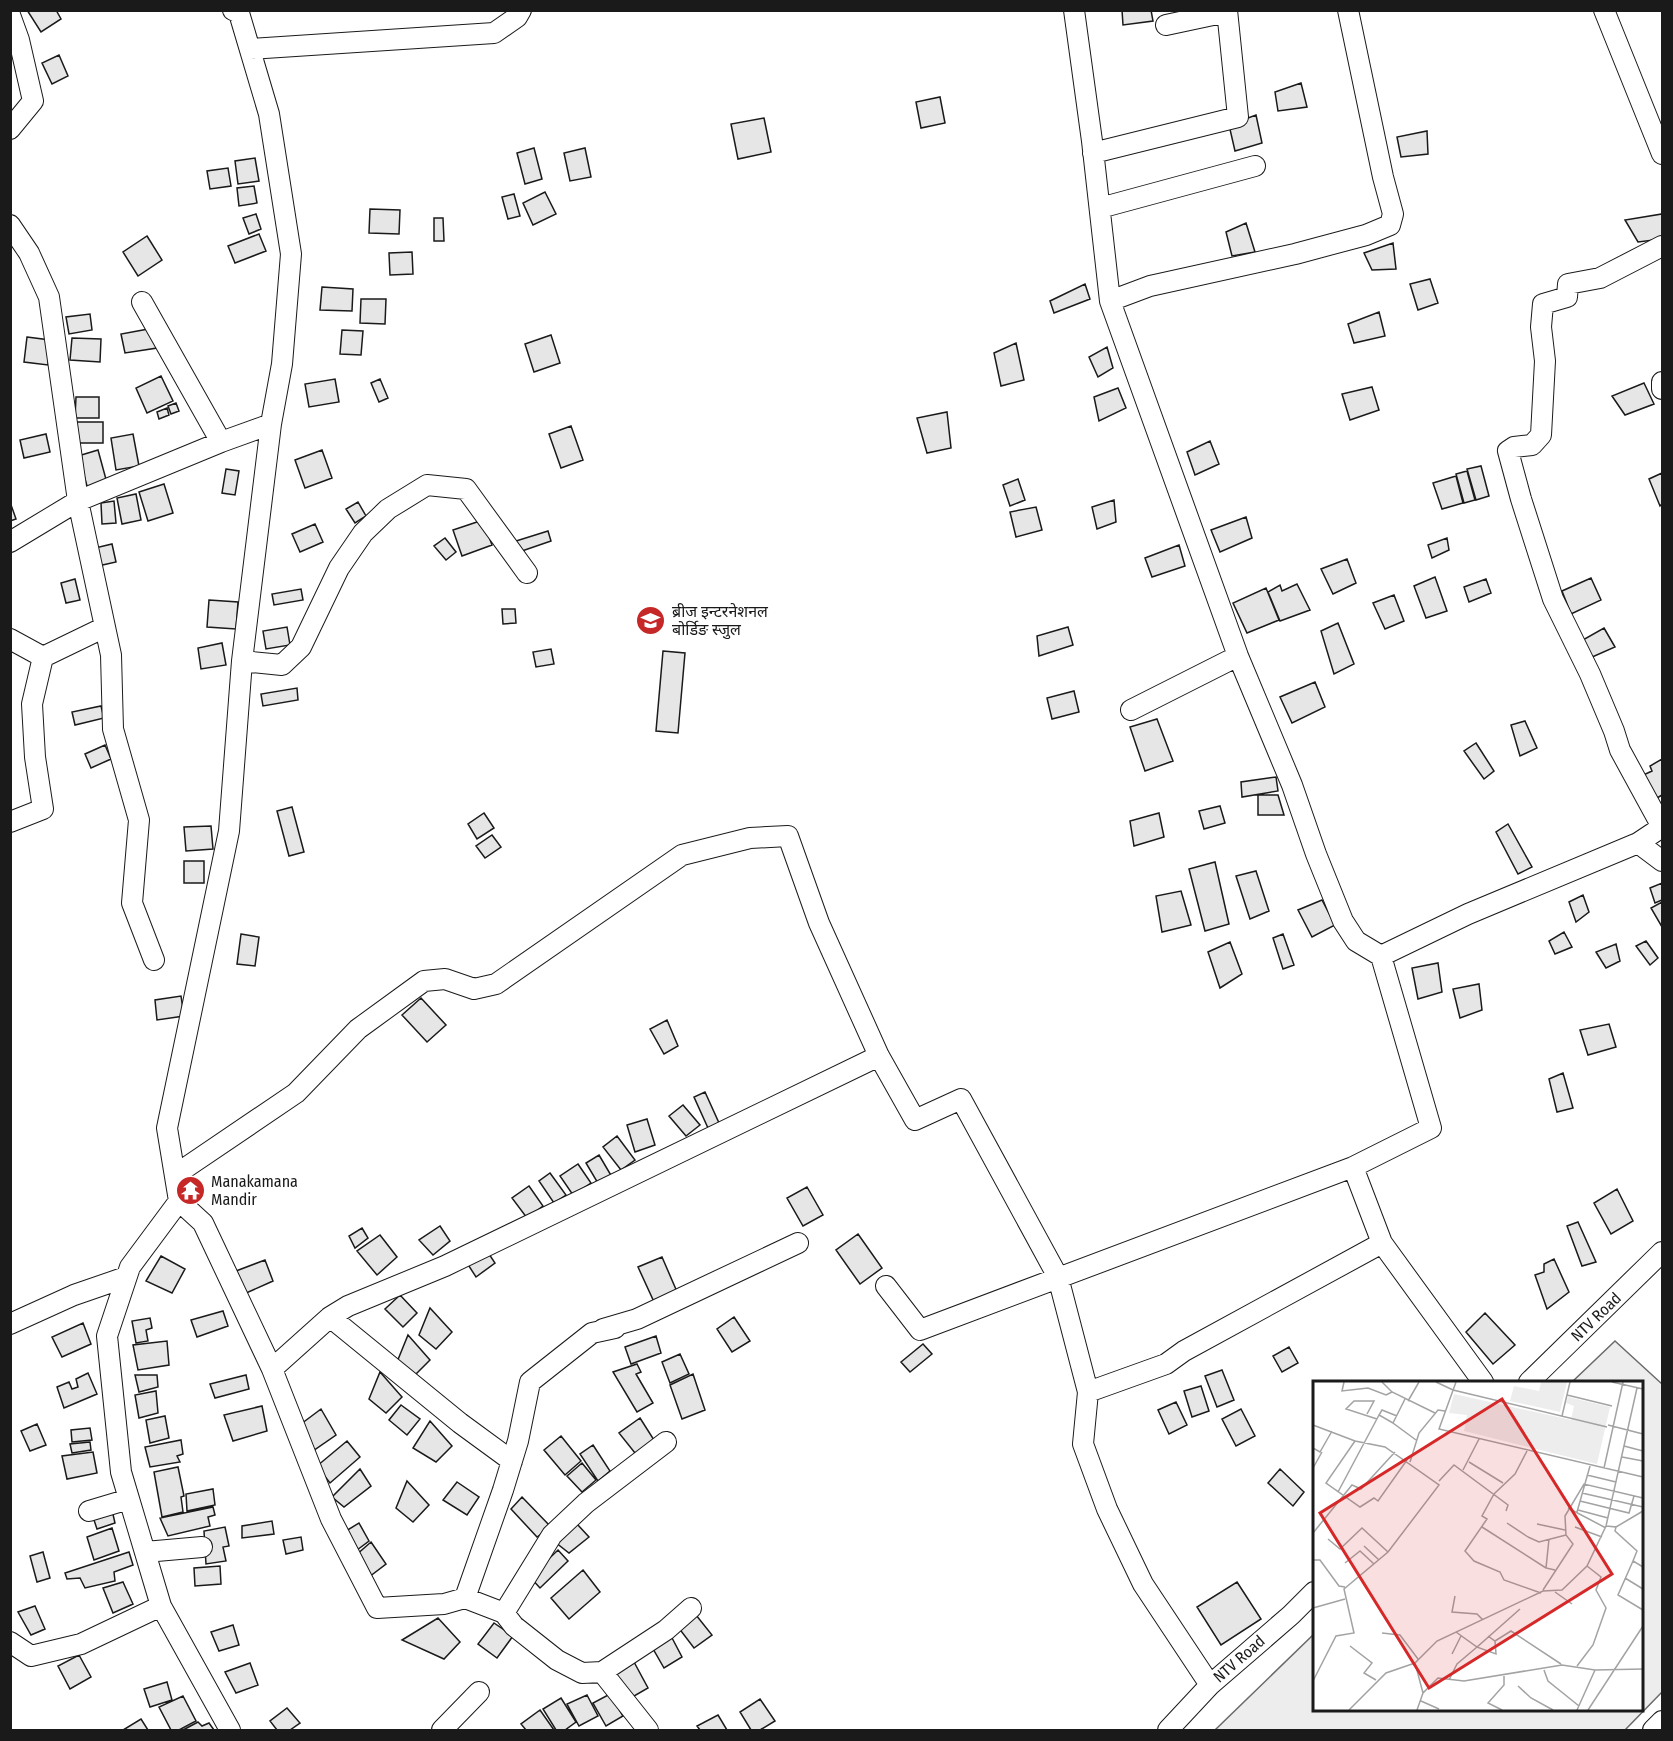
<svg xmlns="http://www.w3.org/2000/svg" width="1673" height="1741" viewBox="0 0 1673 1741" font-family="'Fira Sans Condensed','Noto Sans Devanagari',sans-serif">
<rect width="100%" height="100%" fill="#fff"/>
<path fill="#ededed" stroke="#6a6a6a" stroke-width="1.5" d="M1615,1341L1662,1384V1692L1625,1730H1215L1314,1634V1710H1642V1382H1572Z"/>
<path fill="#e6e6e6" stroke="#1a1a1a" stroke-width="1.5" d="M27,10H56L61,19L41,32Z
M1122,10H1151L1153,21L1123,25Z
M59,55L68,76L52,84L42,63Z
M1301,83L1307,107L1278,111L1275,92Z
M940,97L945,123L921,128L916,102Z
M1256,115L1262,143L1235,151L1229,125Z
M764,118L771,152L738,159L731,124Z
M1427,131L1428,154L1401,157L1397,137Z
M534,148L542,179L525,184L517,153Z
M585,148L591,177L570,181L564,153Z
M255,158L259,181L238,184L235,161Z
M228,168L231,186L210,189L207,171Z
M254,186L257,203L239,206L237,188Z
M545,192L556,214L533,225L523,203Z
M514,194L520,216L508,219L502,197Z
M370,209L400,210L399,234L369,233Z
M256,214L261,229L249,234L243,218Z
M1662,214V239L1638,242L1625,220Z
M434,218H443L444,241H434Z
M1246,223L1255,252L1232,256L1226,232Z
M259,234L266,251L235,263L228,246Z
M147,236L162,260L138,276L123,252Z
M1393,243L1396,269L1372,270L1364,253Z
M412,252L413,274L390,275L389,253Z
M1430,279L1438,303L1418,310L1410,284Z
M1085,284L1090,299L1054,313L1050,301Z
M322,287L353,289L352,311L320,310Z
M361,299H386L385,324L360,323Z
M1379,312L1385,336L1354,343L1348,324Z
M90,314L92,330L69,334L66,317Z
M154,328L157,348L125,353L121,334Z
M342,330L363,331L361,355L340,354Z
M551,335L560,363L534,372L525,344Z
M27,337L50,340L48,365L24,362Z
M72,338L101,339L100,362L70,360Z
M1016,343L1024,380L1001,386L994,353Z
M1107,347L1113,368L1098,377L1089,357Z
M161,376L173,401L147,413L136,388Z
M335,379L339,402L309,407L305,384Z
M380,379L388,398L379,402L371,383Z
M1644,383L1654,404L1625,415L1612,396Z
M1372,387L1379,410L1350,420L1342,394Z
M1118,388L1126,408L1099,421L1094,397Z
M76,397H99V418H75Z
M176,403L179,411L171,414L168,406Z
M167,408L169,415L159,419L157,412Z
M947,412L951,448L927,453L917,418Z
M76,422H103V443H76Z
M571,426L583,460L561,468L549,434Z
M46,434L50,452L24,458L20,440Z
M133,434L139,466L116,470L111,438Z
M1210,441L1219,464L1195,475L1187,452Z
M98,450L107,483L88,489L78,456Z
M322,450L332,478L305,488L295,460Z
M1481,466L1489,496L1476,500L1467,469Z
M226,469L239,471L235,495L222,493Z
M1467,471L1475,500L1464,503L1456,474Z
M1662,473V504L1660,506L1649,479Z
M1456,476L1463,503L1442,509L1433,483Z
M1018,479L1025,500L1010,506L1003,485Z
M164,484L173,513L148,521L139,492Z
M136,494L141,520L122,524L117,498Z
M1114,500L1116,522L1097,529L1092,507Z
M114,501L116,523L102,524L101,503Z
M10,502L16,519L10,521Z
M358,502L366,516L355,523L346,509Z
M1036,507L1042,530L1016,537L1010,512Z
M1246,517L1252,538L1220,552L1211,530Z
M483,520L492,545L462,556L453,530Z
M315,524L323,542L300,552L292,534Z
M548,531L551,541L519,552L516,541Z
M445,538L456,552L446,560L434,546Z
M1447,538L1449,550L1432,558L1428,545Z
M112,544L116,562L98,566L95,548Z
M1179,545L1185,566L1152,577L1145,558Z
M1347,559L1356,583L1333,594L1321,569Z
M1435,577L1447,611L1426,618L1414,586Z
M1591,578L1601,600L1571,614L1562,591Z
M75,579L80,600L66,603L61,583Z
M1486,579L1491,593L1469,602L1464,587Z
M1297,584L1310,610L1280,621L1268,592L1280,585L1282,591Z
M1266,588L1279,620L1247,633L1233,603Z
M301,589L303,600L274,605L272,594Z
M1394,595L1404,621L1385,629L1373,603Z
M209,600L238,602L236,629L207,627Z
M502,609H515L516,623L503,624Z
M1338,623L1354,664L1334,674L1321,631Z
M287,627L290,645L266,649L263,631Z
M1068,627L1073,645L1039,656L1037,636Z
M1604,628L1615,647L1590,658L1581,641Z
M222,643L226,665L201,669L198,648Z
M551,649L554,664L536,667L533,652Z
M663,651L685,653L678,733L656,731Z
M1315,682L1325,707L1292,723L1280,697Z
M297,688L298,700L263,706L261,694Z
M1074,691L1079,712L1052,719L1047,698Z
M101,706L104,718L75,725L72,712Z
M1157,719L1173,761L1145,771L1130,727Z
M1525,721L1537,748L1520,756L1511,725Z
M1476,743L1494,771L1484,779L1464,751Z
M105,745L111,759L91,768L85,754Z
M1662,759V795L1654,800L1641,776L1652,771L1650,766Z
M1276,777L1278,791L1242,797L1241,782Z
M1258,795H1278L1284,815H1258Z
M1220,806L1225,823L1204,829L1199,811Z
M292,807L304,852L289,856L277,811Z
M484,813L494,828L477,839L468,824Z
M1159,813L1164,837L1134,846L1130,821Z
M1508,824L1532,867L1518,874L1496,832Z
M211,826L213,849L186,851L184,827Z
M492,835L501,847L485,858L476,846Z
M184,861H204V883H184Z
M1215,862L1229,924L1205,931L1189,869Z
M1256,871L1269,911L1250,919L1236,876Z
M1662,883V900L1655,903L1650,888Z
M1181,891L1191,925L1162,932L1156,896Z
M1583,895L1589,912L1576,922L1569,902Z
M1322,900L1335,925L1312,937L1298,910Z
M1662,902V927L1651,908Z
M1564,932L1572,947L1555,954L1549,941Z
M241,934L259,937L255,966L237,964Z
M1283,934L1294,965L1283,969L1273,938Z
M1646,941L1658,958L1650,965L1636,946Z
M1230,942L1242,974L1220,988L1208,952Z
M1616,944L1620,961L1606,968L1596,952Z
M1438,963L1442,992L1418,999L1412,968Z
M1479,984L1482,1010L1460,1018L1453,989Z
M181,996L184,1016L157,1020L155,1000Z
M421,998L446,1025L427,1042L402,1015Z
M667,1020L678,1046L664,1054L650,1029Z
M1609,1024L1616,1047L1588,1055L1580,1030Z
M1563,1073L1573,1108L1557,1112L1549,1079Z
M705,1092L719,1123L708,1128L694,1097Z
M683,1105L700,1125L686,1136L669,1116Z
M647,1119L655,1145L635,1152L627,1125Z
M617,1136L635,1160L621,1170L603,1147Z
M599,1155L612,1177L599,1185L586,1163Z
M578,1164L591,1183L573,1195L560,1176Z
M550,1173L566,1195L554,1203L539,1181Z
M529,1186L543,1206L527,1218L512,1198Z
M807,1187L823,1215L803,1226L787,1198Z
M1617,1189L1633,1221L1611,1234L1594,1203Z
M1578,1222L1596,1262L1582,1266L1567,1226Z
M440,1226L450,1241L433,1255L419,1240Z
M362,1228L368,1238L355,1248L349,1236Z
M858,1234L882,1268L860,1284L836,1250Z
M380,1235L397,1257L377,1275L357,1251Z
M487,1251L495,1263L476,1277L467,1263Z
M161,1256L185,1269L172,1293L146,1281Z
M662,1257L678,1294L655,1304L638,1267Z
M1554,1259L1569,1292L1547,1309L1535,1275L1544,1272V1264Z
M265,1260L273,1281L244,1294L236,1271Z
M400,1295L417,1313L403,1327L385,1309Z
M430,1308L452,1332L436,1349L419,1335Z
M223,1311L228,1326L197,1337L191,1320Z
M1485,1313L1515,1345L1493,1364L1466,1332Z
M734,1317L750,1341L732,1352L717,1329Z
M150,1318L152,1328L146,1330L148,1341L136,1343L132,1321Z
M83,1323L91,1344L62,1357L52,1337Z
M408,1335L430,1360L414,1376L397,1362Z
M656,1336L661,1353L631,1364L625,1347Z
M167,1341L169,1365L138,1370L133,1345Z
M923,1344L932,1354L910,1372L901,1362Z
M1289,1347L1298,1363L1282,1372L1273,1356Z
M680,1354L689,1374L670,1383L662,1362Z
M637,1364L641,1372L636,1374L653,1403L637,1412L613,1372Z
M1222,1370L1234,1400L1217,1407L1205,1376Z
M380,1372L402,1397L386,1413L369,1399Z
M88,1373L97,1394L64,1408L57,1387L69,1382L72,1389L78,1387L76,1379Z
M693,1374L705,1410L682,1419L670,1385Z
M135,1375H157L158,1387L139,1392Z
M246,1375L249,1389L215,1398L210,1384Z
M1201,1386L1209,1411L1192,1417L1184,1391Z
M156,1391L158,1413L139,1418L135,1395Z
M1176,1402L1187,1425L1169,1434L1158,1410Z
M401,1405L420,1419L407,1435L389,1420Z
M262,1406L267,1431L233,1441L224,1415Z
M321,1409L336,1435L307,1455L297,1427Z
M1241,1409L1255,1436L1236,1446L1222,1419Z
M165,1416L169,1438L150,1443L146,1420Z
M640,1418L654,1440L635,1453L619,1433Z
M430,1421L452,1446L436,1462L413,1448Z
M37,1424L46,1445L30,1451L21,1431Z
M90,1428L92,1440L72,1442L71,1430Z
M561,1436L581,1461L565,1475L544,1450Z
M181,1440L183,1454L177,1456L180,1462L150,1467L145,1447Z
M347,1441L360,1457L330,1483L317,1466Z
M90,1442L91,1450L72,1453L70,1444Z
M593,1445L610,1471L598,1481L580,1454Z
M93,1452L97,1473L67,1479L62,1456Z
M582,1463L596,1480L582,1492L567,1476Z
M178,1467L184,1496L181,1497L183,1512L162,1517L154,1472Z
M360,1469L371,1486L344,1507L332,1497Z
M1280,1469L1304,1492L1293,1506L1268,1483Z
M407,1481L429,1505L413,1522L396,1508Z
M457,1482L479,1497L467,1515L443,1500Z
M213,1489L215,1505L187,1511L186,1494Z
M522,1497L551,1527L537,1537L511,1509Z
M213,1507L215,1515L208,1517L210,1526L168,1536L160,1518Z
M112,1510L115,1523L97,1529L92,1514Z
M272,1521L274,1534L242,1538V1526Z
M359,1523L369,1541L353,1553L341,1534Z
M577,1524L589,1537L569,1553L555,1542Z
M225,1527L229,1546L223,1547L226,1561L206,1564L204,1531Z
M112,1528L119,1551L94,1560L87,1537Z
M301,1537L303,1550L286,1554L283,1540Z
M371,1542L386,1564L369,1577L355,1556Z
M558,1550L568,1561L540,1588L530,1577Z
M43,1552L50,1578L37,1582L30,1556Z
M129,1552L133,1565L114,1572L115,1581L85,1588L80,1578L67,1579L65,1573Z
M220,1566L221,1584L195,1586L194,1568Z
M583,1570L600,1592L569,1619L551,1598Z
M123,1582L133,1604L113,1613L103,1588Z
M1237,1582L1261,1619L1221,1645L1197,1607Z
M35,1606L45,1629L31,1635L18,1612Z
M696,1615L712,1635L694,1648L678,1627Z
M438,1618L460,1642L444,1659L402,1640Z
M494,1623L513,1636L497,1658L478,1644Z
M233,1625L239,1645L219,1651L211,1632Z
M671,1636L682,1657L664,1668L652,1647Z
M79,1655L91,1677L70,1689L58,1666Z
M634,1662L648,1688L629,1699L615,1674Z
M250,1663L258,1685L236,1693L225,1672Z
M167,1682L172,1700L150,1707L144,1689Z
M610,1694L623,1716L606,1726L593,1703Z
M587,1695L598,1716L579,1726L567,1704Z
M183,1696L196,1721L179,1730H171L159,1707Z
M561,1698L576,1722L565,1730H556L543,1709Z
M760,1699L775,1721L760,1730H751L740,1712Z
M287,1708L300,1723L290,1730H277L270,1721Z
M540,1710L554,1730H526L521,1724Z
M718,1715L727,1730H700L697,1726Z
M141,1719L148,1730H123Z
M198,1722L202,1726L209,1723L214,1730H183Z"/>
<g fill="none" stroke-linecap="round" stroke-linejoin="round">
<defs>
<path id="minor" d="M1074,10L1092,141L1110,301L1238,656L1292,785L1316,854L1343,921L1356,941L1381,956L1468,914L1638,843L1662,827
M1604,10L1662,154
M10,15L19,40L33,101L10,129
M1166,25L1227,12
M250,49L494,33L517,17L521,10
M1093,153L1238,117L1227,10
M1100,208L1255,166
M10,225L29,253L49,297L78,501L10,542
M1110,301L1150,286L1295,254L1366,235L1390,225L1393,214L1383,177L1348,10
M142,302L221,442
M1662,382V389
M10,639L43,657
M242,661L282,665L301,647L339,568L363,533L388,509L427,485L466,489L527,573
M1131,710L1238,656
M10,822L43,809L35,757L32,704L43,657L105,627
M1662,827L1620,750L1614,731L1590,674L1553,599L1521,499L1508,451L1514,447L1532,445L1541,435L1545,361L1541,327L1543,304L1567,297L1568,284L1600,278L1662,246
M1638,843L1662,861
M154,960L132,903L139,820L113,729L111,655L78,501L221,442L271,424
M1353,1167L1382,1243L1483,1382
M175,1175L296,1093L358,1029L424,981L445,979L474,989L496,984L682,855L750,838L788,836L819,923L879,1056L915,1120L961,1099L1058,1277L1088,1392L1083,1444L1107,1509L1143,1584L1210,1685
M179,1201L203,1223L272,1369L331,1519L377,1608L444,1604L465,1598L504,1613L514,1626L557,1660L582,1673L602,1672L648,1730
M886,1286L920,1330L1353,1167L1431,1128L1381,956
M330,1317L348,1306L445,1266L879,1056
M10,1324L74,1295L126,1277
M603,1329L637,1319L798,1243
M272,1369L330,1317L460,1423L512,1461
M1529,1382L1662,1252
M1088,1392L1166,1364L1184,1351L1382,1243
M89,1511L129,1499
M145,1552L202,1547
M465,1598L503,1490L518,1441L530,1382L592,1333L615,1328
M504,1613L552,1535L586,1503L666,1442
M10,1642L31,1656L81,1644L161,1606
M602,1672L666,1630L691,1608
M230,1730L161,1606L121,1472L107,1336L130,1267L179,1201L167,1128L229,831L242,661L271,424L282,364L291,254L269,114L239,13L233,10
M442,1730L479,1692
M1168,1730L1210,1685L1291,1615L1314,1592
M1653,1730L1662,1721"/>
</defs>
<use href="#minor" stroke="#1a1a1a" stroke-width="22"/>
<use href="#minor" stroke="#fff" stroke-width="20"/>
</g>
<defs>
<symbol id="school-disc" viewBox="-11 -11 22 22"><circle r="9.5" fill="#c62828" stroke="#fff"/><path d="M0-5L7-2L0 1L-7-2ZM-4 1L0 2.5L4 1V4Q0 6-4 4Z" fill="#fff"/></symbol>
<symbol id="temple-disc" viewBox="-11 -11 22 22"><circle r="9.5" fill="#c62828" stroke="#fff"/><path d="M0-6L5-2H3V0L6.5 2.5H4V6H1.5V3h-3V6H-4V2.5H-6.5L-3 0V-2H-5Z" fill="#fff"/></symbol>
</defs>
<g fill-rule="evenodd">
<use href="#school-disc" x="634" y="604" width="33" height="33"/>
<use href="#temple-disc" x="174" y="1174" width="33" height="33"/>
</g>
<g text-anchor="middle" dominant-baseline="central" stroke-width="4.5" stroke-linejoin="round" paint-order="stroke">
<g font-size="16" fill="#1a1a1a" stroke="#fff" text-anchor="start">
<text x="672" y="611">ब्रीज इन्टरनेशनल<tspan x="672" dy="18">बोर्डिङ स्जुल</tspan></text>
<text x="211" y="1181">Manakamana<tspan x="211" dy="18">Mandir</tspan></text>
</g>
<g font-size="16" fill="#1a1a1a" stroke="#fff">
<text transform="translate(1596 1317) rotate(-44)">NTV Road</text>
<text transform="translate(1239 1659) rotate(-41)">NTV Road</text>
</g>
</g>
<g transform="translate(1313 1381)">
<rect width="330" height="330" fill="#fff"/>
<path d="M228,1H254L247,31L197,20L201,5L226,10ZM141,13L258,39L261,25L253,22L255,16L297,26L284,83L151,50L154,34L136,32Z" fill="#ededed"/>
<path fill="none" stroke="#a3a3a3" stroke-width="1.5" d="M31,1L29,10L55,7L73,14L79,11M69,1L79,11L122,32M123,1L140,9L294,46M143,1L126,48L330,96M299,1L330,8M254,14L299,25M92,18L80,42L103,59M95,20L106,1M54,33L61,20H41L33,28L64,38M249,35L257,1M80,42L66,34L69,29L84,35M0,44L42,60L72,66L126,104L75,171L31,208L41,252L23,255L0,300M295,44L330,53M42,60L13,102L47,126L61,117L65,120L94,79M311,65L330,70M0,67L7,71L19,50M214,70L202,93L181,113L169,135L174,138L152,170L161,180L187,191L191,199L228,212M309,76L330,80M97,81L106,52L125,29L132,30M156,81L190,102M0,87L9,71M291,87L310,1M150,89L166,58M274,94L303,101M126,100L141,84L195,124L193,130M25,111L66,34M269,112L330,126M267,120L316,132L321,115M255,127L293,147M265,129L295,137M264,131L277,85M194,142L215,156M224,143L252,149M293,145L303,146L302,150L324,170L320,180L330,186M169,146L233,187M262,146L289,156M303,146L330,130M0,152L39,104L48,108L82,71M215,156L226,161L253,154M15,158L27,168L49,147L75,171M236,158L233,187L242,189M51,165L66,179M0,179H7L26,205L32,206M320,180L305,214L330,229M32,182L47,170L61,183M312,197L330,208M230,209L260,163L253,154L252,135L271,103L330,117M242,211L259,223M142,215L139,231L164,233L170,239M0,227L32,218M143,251L164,266L207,228M69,252L87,254L105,278M175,255L182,260L198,250L248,283M37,265L59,282L51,292L63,299M139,273L148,255M264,285L280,264L293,227L283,209L288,196L274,185M231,289L235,300L266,325M136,299L144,283L164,266L183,273L182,260M205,305L218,317L240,329M110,312L102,282L124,260L230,210L249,209L274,185L293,145L324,7M108,320L126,328M36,329L73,292L102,282M104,329L110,312L125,297L151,300L249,284L282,289L330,288M189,329L175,322L191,304V295M264,329L282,289M275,329L330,245"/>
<path fill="#d62828" fill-opacity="0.15" stroke="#d62828" stroke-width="3" d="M189,18L299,193L116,307L7,132Z"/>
<rect width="330" height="330" fill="none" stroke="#1a1a1a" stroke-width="3"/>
</g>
<rect width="1673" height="1741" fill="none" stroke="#1a1a1a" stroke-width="24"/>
</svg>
